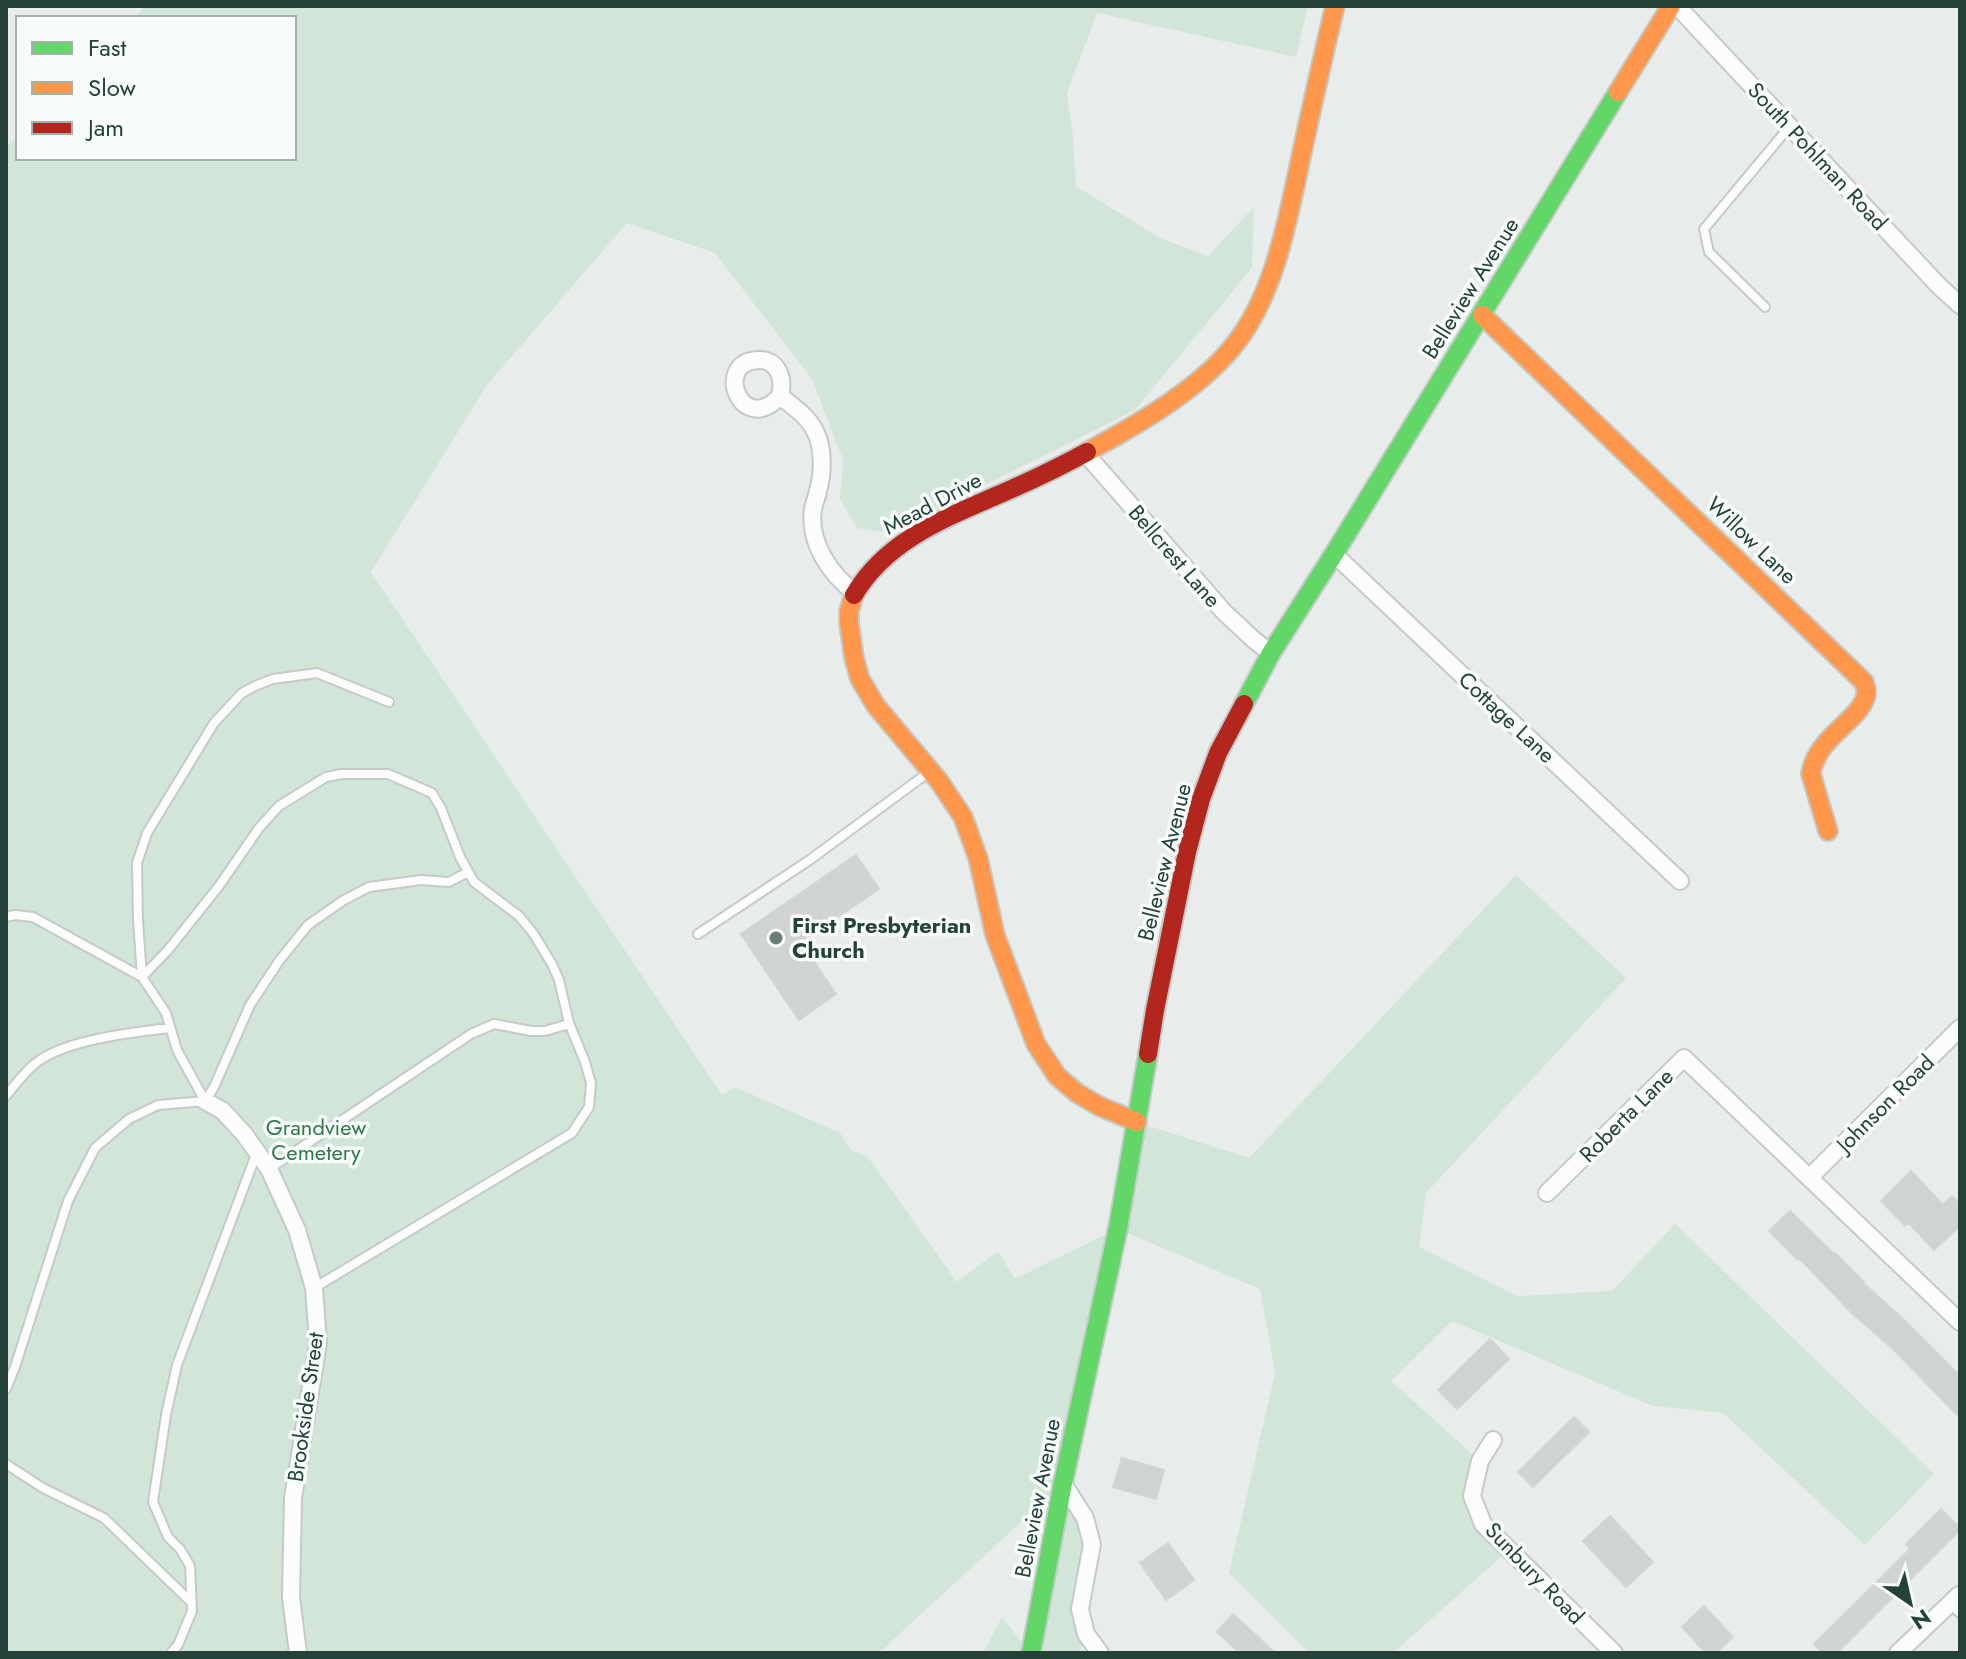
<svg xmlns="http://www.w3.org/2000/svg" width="1966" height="1659" viewBox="0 0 1966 1659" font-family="Jost,sans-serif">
<rect width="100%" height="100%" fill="#e8edeb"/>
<path fill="#d1e6d8" d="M145,6H1308L1296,57L1097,13L1067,93L1073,137L1076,186L1160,238L1208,256L1254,207L1252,268L1135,410L889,533L857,528L840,499L843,460L812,379L715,253L627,223L487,385L371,572L722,1095L735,1087L840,1133L851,1150L868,1157L957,1282L998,1251L1015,1279L1118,1228L1137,1122L1249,1158L1516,875L1626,978L1426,1193L1419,1247L1517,1296L1612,1291L1675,1224L1934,1474L1865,1545L1723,1413L1653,1406L1452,1321L1391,1381L1480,1461L1472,1496L1510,1549L1393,1653H1309L1229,1573L1275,1373L1260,1289L1118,1229L1063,1483L1085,1518L1086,1634L1079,1653H983L1002,1617L1030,1653L1062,1484L879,1653H6V148L18,136V158H294V18H134Z"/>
<path fill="#cfd4d2" stroke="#d1d6d4" stroke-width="2" d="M856,855L879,889L801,942L836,994L799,1020L741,934Z
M1911,1171L1943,1205L1952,1196L1960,1205V1226L1934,1250L1909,1223L1905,1226L1881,1201Z
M1790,1211L1834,1254L1835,1253L1864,1282L1863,1283L1903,1319L1960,1376V1418L1893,1349L1852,1313L1800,1259L1798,1260L1769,1231Z
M1490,1339L1509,1359L1457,1409L1438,1390Z
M1574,1417L1589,1432L1533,1487L1518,1472Z
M1122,1458L1164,1470L1156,1499L1113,1487Z
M1941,1509L1960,1528V1530L1837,1653H1822L1814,1644L1910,1549L1906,1544Z
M1610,1516L1653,1562L1626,1587L1583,1541Z
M1168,1543L1194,1580L1166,1600L1140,1563Z
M1704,1606L1733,1637L1716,1653H1706L1682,1627Z
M1233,1614L1275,1653H1240L1217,1632Z"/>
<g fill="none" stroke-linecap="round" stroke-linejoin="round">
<defs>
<path id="lane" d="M1765,307L1709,252L1704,229L1790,126
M6,917L15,915L33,917L142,977L166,1013L177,1050L205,1101
M698,934L811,859L929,772
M142,977L168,950L219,886L259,828L279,806L326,777L341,774H388L432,793L441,808L460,857L474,882L519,916L533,933L552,964L559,980L569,1023L585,1062L591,1083L589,1107L572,1133L314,1288
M142,977L138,920L137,863L147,833L214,723L242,693L257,685L273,679L317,673L389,702
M6,1096C15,1085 24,1072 36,1063C64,1040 134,1032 170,1028
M205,1101L214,1087L250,1005L279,961L308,925L344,900L369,887L421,880L449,882L468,872
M269,1169L471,1034L494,1024L531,1031H545L569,1024
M6,1389L15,1367L68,1201L95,1148L129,1119L158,1105L205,1101
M6,1464L43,1488L104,1518L191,1602
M1950,1604L1960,1613
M171,1653L178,1645L192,1611L190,1566L180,1549L168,1537L153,1502L166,1415L177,1365L257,1152"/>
<path id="street" d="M1677,6L1939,286L1960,305
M780,396C742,438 712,362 758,360C779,359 784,380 780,396C792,406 808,416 815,431C824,448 823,473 818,491C817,497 814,503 813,509C808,542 830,574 855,593
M1085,453L1224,612L1254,640L1271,653
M1334,554L1680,881
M205,1101L223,1111L244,1134L269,1169L297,1230L314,1288L318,1343L293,1498L291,1597L298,1653
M1810,1177L1960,1028
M1547,1193L1684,1058L1960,1322
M1493,1440L1480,1461L1472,1496L1483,1524L1614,1653
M1063,1483L1085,1518L1092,1544L1080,1609L1086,1634L1100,1653
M1898,1653L1959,1595"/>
<path id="fast" d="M1244,704L1271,653L1334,554L1618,92
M1031,1653L1063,1483L1118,1228L1148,1054"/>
<path id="slow" d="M1618,92L1671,6
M1482,315L1864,682C1865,687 1867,689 1866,695C1861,720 1816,737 1811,774L1828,831
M1087,452C1135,426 1196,391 1231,349C1277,295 1289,211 1304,143C1314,97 1324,52 1335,6
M854,595L849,611V623L854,658L860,679L876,706L939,781L963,817L978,858L995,935L1036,1044L1057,1076L1077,1093L1099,1106L1137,1122"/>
<path id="jam" d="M854,595C886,541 943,519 998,495C1028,482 1058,468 1087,452
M1148,1054L1155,1010L1187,852L1201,799L1218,753L1244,704"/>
</defs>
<use href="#lane" stroke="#c5cac8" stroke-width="12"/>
<use href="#street" stroke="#c5cac8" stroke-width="20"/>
<use href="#fast" stroke="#c3cbc8" stroke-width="22"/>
<use href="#slow" stroke="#c3cbc8" stroke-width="22"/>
<use href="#jam" stroke="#c3cbc8" stroke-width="22"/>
<use href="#lane" stroke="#fcfcfc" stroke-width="8"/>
<use href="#street" stroke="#fcfcfc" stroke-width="16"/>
<use href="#fast" stroke="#63d668" stroke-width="18"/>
<use href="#slow" stroke="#ff974d" stroke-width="18"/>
<use href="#jam" stroke="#b3261e" stroke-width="18"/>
</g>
<circle fill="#697e78" stroke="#f7fbf9" stroke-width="3" cx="776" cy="938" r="8"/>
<g text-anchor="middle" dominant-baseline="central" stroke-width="7" stroke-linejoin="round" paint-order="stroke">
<g font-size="22" fill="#24423a" stroke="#f7fbf9">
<text transform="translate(1818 156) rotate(47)">South Pohlman Road</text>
<text transform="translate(1470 288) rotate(-58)">Belleview Avenue</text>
<text transform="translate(932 503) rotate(-28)">Mead Drive</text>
<text transform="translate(1752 540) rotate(44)">Willow Lane</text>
<text transform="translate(1175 556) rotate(49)">Bellcrest Lane</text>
<text transform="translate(1507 717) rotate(43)">Cottage Lane</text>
<text transform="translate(1164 862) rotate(-76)">Belleview Avenue</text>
<text transform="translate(1885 1103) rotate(-45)">Johnson Road</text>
<text transform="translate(1626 1115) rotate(-45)">Roberta Lane</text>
<text transform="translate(305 1407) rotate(-82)">Brookside Street</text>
<text transform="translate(1037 1498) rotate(-79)">Belleview Avenue</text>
<text transform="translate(1535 1573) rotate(46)">Sunbury Road</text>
</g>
<g font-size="22" font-weight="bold" fill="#24423a" stroke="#f7fbf9" text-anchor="start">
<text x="792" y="925">First Presbyterian<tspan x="792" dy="25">Church</tspan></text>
</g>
<g font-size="22" fill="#2d7a4b" stroke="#f7fbf9">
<text x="316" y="1127">Grandview<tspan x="316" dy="25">Cemetery</tspan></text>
</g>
</g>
<rect width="1966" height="1659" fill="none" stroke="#24423a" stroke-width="16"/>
<rect x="16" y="16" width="280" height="144" fill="#f7fbf9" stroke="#a3b1ad" stroke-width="2"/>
<rect x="32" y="42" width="40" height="12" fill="#63d668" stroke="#a3b1ad" stroke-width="2"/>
<text x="88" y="56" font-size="24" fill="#24423a">Fast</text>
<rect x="32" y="82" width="40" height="12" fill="#ff974d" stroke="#a3b1ad" stroke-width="2"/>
<text x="88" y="96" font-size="24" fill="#24423a">Slow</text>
<rect x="32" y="122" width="40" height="12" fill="#b3261e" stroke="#a3b1ad" stroke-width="2"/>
<text x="88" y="136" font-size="24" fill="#24423a">Jam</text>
<g transform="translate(1910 1603) rotate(146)" stroke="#f7fbf9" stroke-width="6" paint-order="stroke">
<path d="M0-6L14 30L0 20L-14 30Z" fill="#24423a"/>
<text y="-12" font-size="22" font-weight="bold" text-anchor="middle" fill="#24423a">N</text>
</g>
</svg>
